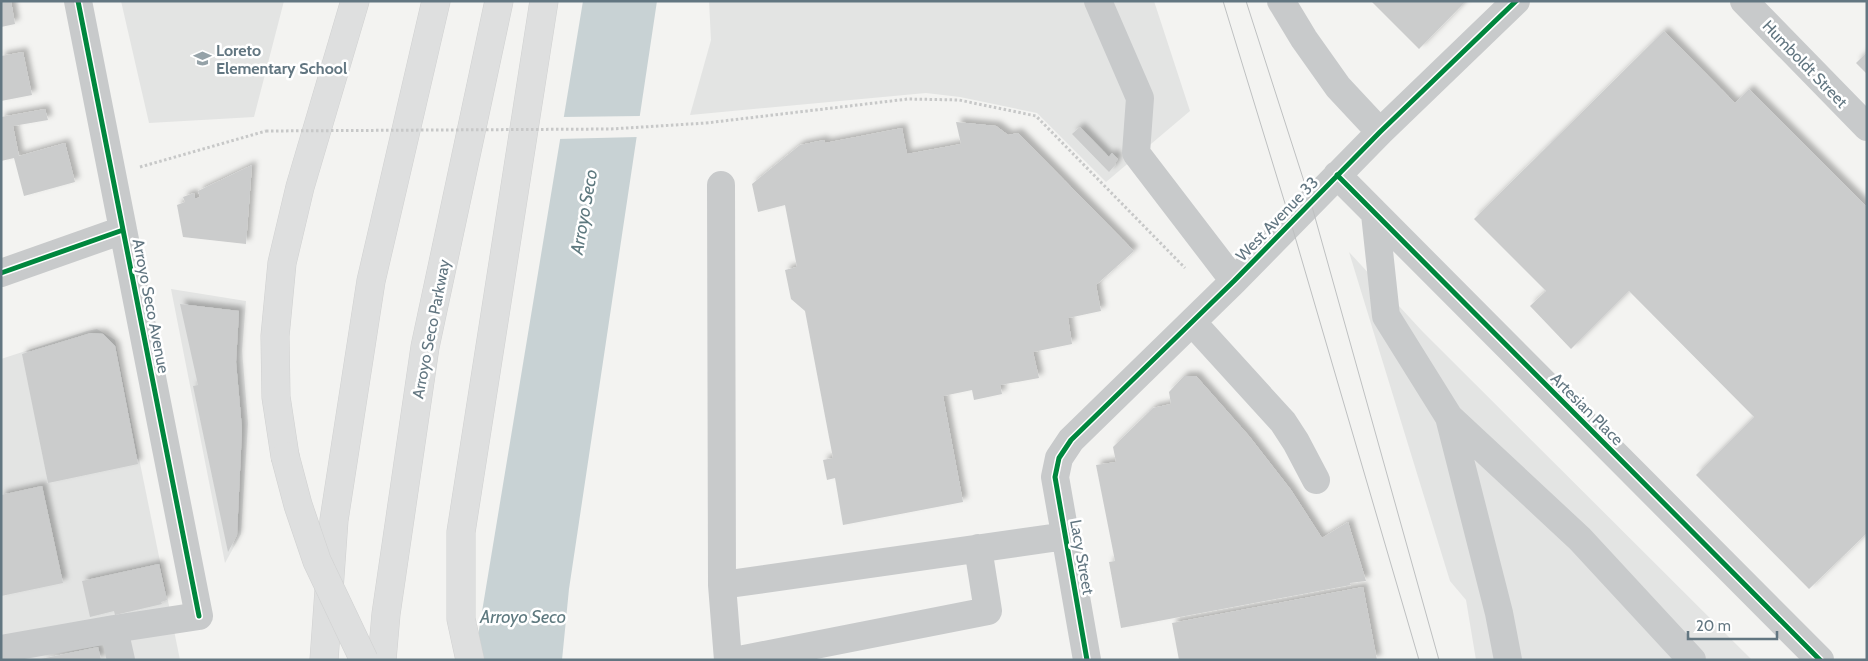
<svg xmlns="http://www.w3.org/2000/svg" width="1868" height="661" viewBox="0 0 1868 661" font-family="Cabin,sans-serif">
<defs>
<filter id="shadow"><feDropShadow dx="4.5" dy="-4.5" stdDeviation="2.5" flood-color="#0004"/></filter>
</defs>
<rect width="100%" height="100%" fill="#f3f3f1"/>
<path fill="#e3e4e3" d="M121,1H284L254,117L149,123Z
M709,1H1154L1190,111L1106,182L1037,113L960,97L926,93L690,115L711,40Z
M1349,252L1423,332L1752,660H1476L1466,600L1450,581Z
M171,289L246,301L242,350L248,423L241,534L225,563Z
M97,329L115,340L180,660H1V359L87,331Z"/>
<path fill="#c8d2d4" d="M583,1H657L569,589L562,660H474Z"/>
<path fill="#f3f3f1" d="M641,116L638,137L557,139L561,117Z"/>
<path fill="#cbcccc" filter="url(#shadow)" d="M1,1H11L15,24L1,27Z
M1371,1H1466L1419,49Z
M1664,31L1735,103L1749,89L1867,207V533L1809,589L1696,475L1754,417L1629,291L1571,349L1530,306L1546,291L1474,219Z
M23,52L32,95L1,101V56Z
M1867,52V74L1856,63Z
M45,109L48,120L13,126L19,156L65,143L75,182L24,196L14,158L1,161V117Z
M956,122L996,126L1008,135L1018,133L1134,251L1096,285L1101,311L1068,318L1072,344L1033,352L1039,378L1000,385L1002,394L974,400L972,390L943,396L963,502L843,525L835,478L827,480L823,460L833,458L805,311L791,299L785,270L797,267L785,205L758,212L752,184L800,145L824,140L825,143L902,128L907,154L961,144Z
M1080,127L1109,157L1112,153L1118,159L1115,163L1116,164L1109,172L1072,134Z
M252,165L246,244L183,237L177,205L185,202L183,197L194,193L195,199L200,197L198,191Z
M180,304L239,311L236,362L242,429L237,535L228,552L193,386L198,385Z
M91,333L103,334L115,346L138,464L48,483L22,354Z
M1184,376H1196L1249,436L1291,490L1322,538L1348,522L1366,581L1350,583L1351,585L1121,628L1109,562L1115,561L1096,465L1116,462L1113,447L1153,408L1171,404L1169,392Z
M42,486L63,583L1,596V495Z
M159,564L167,600L161,602L162,604L115,615L114,611L90,617L82,581Z
M1363,587L1377,660H1179L1172,623Z
M98,647L101,660H41V659Z"/>
<g fill="none" stroke-linecap="round" stroke-linejoin="round">
<defs>
<path id="highway" d="M285,456L276,397L275,336L282,263L300,187L355,1
M324,660L334,520L371,281L436,1
M382,660L386,614L425,347L499,1
M470,660L461,619V532L544,1"/>
</defs>
<use href="#highway" stroke="#d0d1d1" stroke-width="29"/>
<path stroke="#c7c8c8" stroke-width="3" stroke-dasharray="2.5 2.5" stroke-linecap="butt" d="M706,123L908,99L959,100L1036,116L1185,268
M140,167L266,131"/>
<path stroke="#c8cacb" stroke-width="28" d="M78,1L199,616L114,629L121,660
M1098,1L1140,98L1136,153L1234,281
M1281,1L1304,39L1338,87L1380,132
M1744,1L1867,127
M1337,175L1820,660
M721,185L722,585
M1375,214L1386,316L1449,417L1499,613L1508,660
M1,273L123,230
M1192,322L1283,422L1296,442L1316,480
M1449,417L1580,539L1692,660
M1,649L114,629
M728,660L722,585L1066,536
M739,660L988,611L978,548
M1087,660L1055,477L1059,458L1071,440L1234,281L1380,132L1516,1"/>
<use href="#highway" stroke="#dedfdf" stroke-width="28"/>
<path stroke="#bec0c1" stroke-width="1" d="M1223,1L1291,223L1419,660
M1246,1L1311,203L1439,660"/>
<defs>
<path id="highway-bridge" d="M285,456L298,505L317,561L364,660"/>
</defs>
<use href="#highway-bridge" stroke="#d0d1d1" stroke-width="29" stroke-linecap="butt"/>
<path stroke="#c7c8c8" stroke-width="3" stroke-dasharray="2.5 2.5" stroke-linecap="butt" d="M266,131L611,129L706,123"/>
<use href="#highway-bridge" stroke="#dedfdf" stroke-width="28"/>
<defs>
<path id="cycleway" d="M78,1L199,616
M1337,175L1820,660
M1,273L123,230
M1087,660L1055,477L1059,458L1071,440L1234,281L1380,132L1516,1"/>
</defs>
<use href="#cycleway" stroke="#fff" stroke-width="8"/>
<use href="#cycleway" stroke="#00873e" stroke-width="5"/>
</g>
<defs>
<symbol id="school-bare" viewBox="-9 -9 18 18"><path d="M0-5L7-2L0 1L-7-2ZM-4 1L0 2.5L4 1V4Q0 6-4 4Z" fill="#95a2a8" stroke="#fff" stroke-width="2.5" paint-order="stroke"/></symbol>
</defs>
<g fill-rule="evenodd">
<use href="#school-bare" x="190" y="46" width="25" height="25"/>
</g>
<g text-anchor="middle" dominant-baseline="central" stroke-width="5" stroke-linejoin="round" paint-order="stroke">
<g font-size="16" font-weight="bold" fill="#627681" stroke="#fff" text-anchor="start">
<text x="216" y="50">Loreto<tspan x="216" dy="18">Elementary School</tspan></text>
</g>
<g font-size="16" fill="#627681" stroke="#fff">
<text transform="translate(1805 64) rotate(46)">Humboldt Street</text>
<text transform="translate(1277 219) rotate(-46)">West Avenue 33</text>
<text transform="translate(151 306) rotate(79)">Arroyo Seco Avenue</text>
<text transform="translate(431 329) rotate(-79)">Arroyo Seco Parkway</text>
<text transform="translate(1587 409) rotate(45)">Artesian Place</text>
<text transform="translate(1082 557) rotate(80)">Lacy Street</text>
</g>
<g font-size="18" font-style="italic" fill="#5e797f" stroke="#fff">
<text transform="translate(584 212) rotate(-80)">Arroyo Seco</text>
<text x="523" y="617">Arroyo Seco</text>
</g>
</g>
<rect width="1868" height="661" fill="none" stroke="#627681" stroke-width="5"/>
<path d="M1688 631v8h89v-8" fill="none" stroke="#627681" stroke-width="2.5"/>
<text x="1696" y="631" font-size="15" fill="#627681" stroke="#ffffff" stroke-width="4" paint-order="stroke">20 m</text>
</svg>
